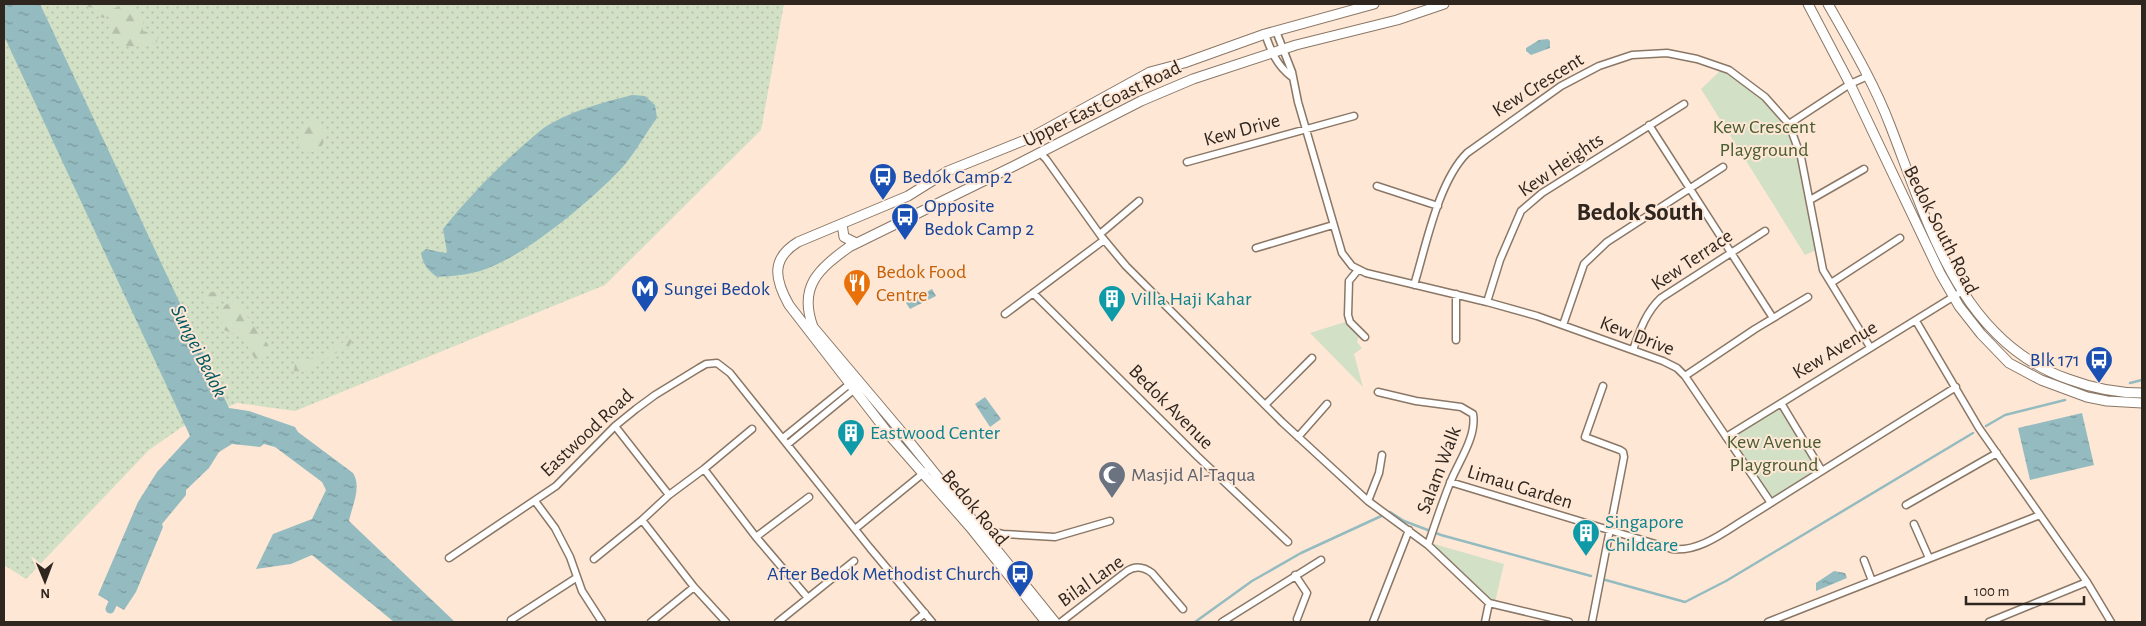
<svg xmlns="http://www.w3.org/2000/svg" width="2146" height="626" viewBox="0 0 2146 626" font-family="'Alegreya Sans',sans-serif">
<defs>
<pattern id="grass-dots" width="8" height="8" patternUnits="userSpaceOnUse" patternTransform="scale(1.25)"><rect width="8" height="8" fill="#d2e0c6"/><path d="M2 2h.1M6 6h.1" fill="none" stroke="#b5c0aa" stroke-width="1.8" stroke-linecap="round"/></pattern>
<pattern id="forest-firs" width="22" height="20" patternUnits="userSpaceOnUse" patternTransform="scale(1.25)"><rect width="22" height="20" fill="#d2e0c6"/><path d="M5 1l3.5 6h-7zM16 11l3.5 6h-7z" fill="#b5c0aa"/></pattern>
<pattern id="water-ripples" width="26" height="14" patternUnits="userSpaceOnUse" patternTransform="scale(1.25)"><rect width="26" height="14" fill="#94bbc0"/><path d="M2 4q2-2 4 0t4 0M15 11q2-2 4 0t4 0" fill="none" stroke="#79989c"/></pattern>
</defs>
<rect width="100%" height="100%" fill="#fee7d5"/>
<path fill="url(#grass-dots)" d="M4,4H784L761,130L605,285L295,411L237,403L182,427L149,450L26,579L4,565Z"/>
<path fill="url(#forest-firs)" d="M87,4H111L110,11C125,0 133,7 143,20V31L158,35L157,42C130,51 104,49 109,14L104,18L97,16L94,8L89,7Z
M309,121H318C326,131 326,140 319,151L305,153L299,149L298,139L302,125Z
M216,292L223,296L220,304L209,303L203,300V293Z
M232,301L242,306C246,321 270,341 270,350L265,356L255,359L242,337L224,330C219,317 219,307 232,301Z
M342,325C348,327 351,333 353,339L348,348C340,349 315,366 308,372H294L295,361L315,358L346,341L348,335Z"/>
<path fill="#d2e0c6" d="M1721,70C1745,81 1770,102 1785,123C1803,147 1810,219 1816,250L1805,255L1701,89Z
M1345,322L1359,336L1357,342L1362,348L1354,354L1363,387L1310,333Z
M1781,407L1819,468L1767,501L1731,439Z
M1434,544L1504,564L1495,602L1488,600L1433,549Z"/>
<path fill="url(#water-ripples)" d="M4,4H40L229,408L249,411L295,427L298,432L353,473C362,487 352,506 349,521L455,622H394L312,555L291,564L256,569L273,534L312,519L326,490L322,482L275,447L264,444L260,447L232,444L219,452L209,468L186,490V495L162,524L163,527L136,592L124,610L98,595L138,502L157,472L190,436L4,36Z
M1548,39L1550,41V48L1531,55L1526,51V48L1539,40Z
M632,95L645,96L655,105L657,118C645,134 633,157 619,171C588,203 525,256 483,270C468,275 452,276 437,277C428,270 423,265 421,253L426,249L445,253L447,252L443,229C466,200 491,174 519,149C530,140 540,129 552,123C577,109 605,102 632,95Z
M932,289L936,296L910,309L906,303Z
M985,397L1001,419L990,427L975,404Z
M2082,413L2094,465L2030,480L2018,428Z
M1834,571L1845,573L1847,578L1816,591V583Z"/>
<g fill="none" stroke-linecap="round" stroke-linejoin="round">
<path stroke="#94bbc0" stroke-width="2.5" d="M2130,383L2142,380
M1986,426L2005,415L2065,400
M1602,579L1685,602L1726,581L1973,433
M1195,622L1252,581L1301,553L1390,512L1404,521L1441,535L1591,576"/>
<path stroke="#94bbc0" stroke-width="9" d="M110,609L117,594"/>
<defs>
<path id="street" d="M1276,31L1292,72L1298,102L1342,253L1352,266L1366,273L1487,302L1537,316L1663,361L1677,368L1685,376L1771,503
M1265,34C1271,51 1277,66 1292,77
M1789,124L1850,84L1868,76
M1649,125L1773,318
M1040,153L1046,159L1101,236L1126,266L1282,422L1368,501L1428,545L1489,603L1569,622
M1187,162L1354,116
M1377,186L1438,206
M1810,200L1864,169
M1100,234L1139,201
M1256,248L1333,225
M1358,270L1349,281L1348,315L1350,322L1365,337
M1831,283L1900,238
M1414,285C1426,246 1438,182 1467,153L1561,86L1599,66L1632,55L1667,53L1697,59L1729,70L1765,97L1789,124L1801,157L1823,270L1870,347
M1033,293L1197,456L1288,542
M1487,302L1500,260L1521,211L1542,193L1684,104
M1005,314L1104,240
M1916,321L1979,428L2087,582L2111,622
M1563,325L1584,264L1607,242L1723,167
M1456,340V294
M1633,350C1640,330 1646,312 1661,298L1765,231
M1685,376L1755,329L1808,297
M1378,392L1416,401L1461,407L1473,414C1477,437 1458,462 1450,483C1442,503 1435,524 1428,545
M1781,403L1822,471
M1266,404L1312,358
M615,426L669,495
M1298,437L1327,404
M1726,437L1961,292
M783,438L852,382
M788,444L856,388
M704,469L756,537L808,598
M1450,482L1672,549C1696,552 1719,536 1739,523L1956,387
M535,501L555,528L570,557L582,591L602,622
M1368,501L1379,473L1382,455
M1906,505L1997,453
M642,520L694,587L726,622
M1914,524L1929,558
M855,529L926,471
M979,529L1003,534L1055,537L1110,521
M756,537L809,497
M449,558L556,486L615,426L636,409L655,395L699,368L706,364L717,363L730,373L870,548L932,622
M594,559L642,520L669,495L704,469L752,429
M1864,560L1872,581
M1295,575L1307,593L1297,619
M511,620L576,578
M651,622L694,587
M778,622L854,561
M914,622L925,613
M1061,622L1127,571C1136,565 1144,567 1152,573L1183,609
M1222,622L1321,560
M1373,622L1409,530
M1485,622L1489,603
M1592,622L1624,457L1623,452L1620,450L1585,437L1603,386
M1768,622L2040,515
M1989,622L2087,582"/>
<path id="secondary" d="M1808,4L1850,84L1940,273L1959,306L1981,334L2009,363L2041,380L2087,397L2107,401L2142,403
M1828,4C1850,43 1874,83 1890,125C1928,222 1959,341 2068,379C2092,388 2117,393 2142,393
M842,224L844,237L856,243
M1046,622L970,527L891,437L789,305C775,280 770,259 798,242L908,196L948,171L1030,138L1150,72L1184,63L1265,34L1374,4
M1055,622L900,430L813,327C798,286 819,269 849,247L1016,165L1141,101L1193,79L1296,45L1397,20L1444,4"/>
</defs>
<use href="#street" stroke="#8a7766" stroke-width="9"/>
<use href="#secondary" stroke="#8a7766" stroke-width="11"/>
<use href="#street" stroke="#fff" stroke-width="6"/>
<use href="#secondary" stroke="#fff" stroke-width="9"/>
</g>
<defs>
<symbol id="bus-pin" viewBox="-11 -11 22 30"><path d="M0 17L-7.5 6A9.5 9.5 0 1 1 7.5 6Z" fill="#1a4fb4" stroke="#fee7d5"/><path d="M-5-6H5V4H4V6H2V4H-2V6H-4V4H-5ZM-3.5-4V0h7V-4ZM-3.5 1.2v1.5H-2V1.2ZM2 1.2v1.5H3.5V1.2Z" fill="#fff"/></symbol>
<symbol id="restaurant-pin" viewBox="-11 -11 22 30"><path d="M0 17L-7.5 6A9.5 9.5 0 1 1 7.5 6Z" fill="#e8710a" stroke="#fee7d5"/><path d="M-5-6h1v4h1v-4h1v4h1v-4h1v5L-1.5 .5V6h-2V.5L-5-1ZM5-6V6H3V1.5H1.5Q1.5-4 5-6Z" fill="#fff"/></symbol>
<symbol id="metro-pin" viewBox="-11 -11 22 30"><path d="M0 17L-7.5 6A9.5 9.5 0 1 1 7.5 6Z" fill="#1a4fb4" stroke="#fee7d5"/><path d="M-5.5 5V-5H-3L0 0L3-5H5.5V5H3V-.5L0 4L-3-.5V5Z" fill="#fff"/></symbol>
<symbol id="building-pin" viewBox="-11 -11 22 30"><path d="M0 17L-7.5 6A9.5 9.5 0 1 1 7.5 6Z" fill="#0f9aa8" stroke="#fee7d5"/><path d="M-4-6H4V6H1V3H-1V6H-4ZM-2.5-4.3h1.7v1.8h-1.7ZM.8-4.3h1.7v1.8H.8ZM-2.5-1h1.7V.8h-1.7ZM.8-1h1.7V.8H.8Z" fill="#fff"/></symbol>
<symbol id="mosque-pin" viewBox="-11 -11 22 30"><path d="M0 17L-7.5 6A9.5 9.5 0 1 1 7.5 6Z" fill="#6b7280" stroke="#fee7d5"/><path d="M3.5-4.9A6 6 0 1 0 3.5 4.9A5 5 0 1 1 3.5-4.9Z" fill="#fff"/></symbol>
</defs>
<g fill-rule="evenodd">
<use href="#bus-pin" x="867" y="161" width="32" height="43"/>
<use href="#bus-pin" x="889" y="201" width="32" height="43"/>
<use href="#restaurant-pin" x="841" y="267" width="32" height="43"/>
<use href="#metro-pin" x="629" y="273" width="32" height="43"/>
<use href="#building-pin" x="1096" y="283" width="32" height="43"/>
<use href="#bus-pin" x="2083" y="344" width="32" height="43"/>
<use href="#building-pin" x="835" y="417" width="32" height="43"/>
<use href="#mosque-pin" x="1096" y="459" width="32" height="43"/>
<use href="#building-pin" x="1570" y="517" width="32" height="43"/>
<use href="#bus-pin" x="1004" y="558" width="32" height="43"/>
</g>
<g text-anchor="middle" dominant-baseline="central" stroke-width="4" stroke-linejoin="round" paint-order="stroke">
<g font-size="20" fill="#2f2620" stroke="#fee7d5">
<text transform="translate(1538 85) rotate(-32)">Kew Crescent</text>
<text transform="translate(1102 104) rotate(-26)">Upper East Coast Road</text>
<text transform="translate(1242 130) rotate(-15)">Kew Drive</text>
<text transform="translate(1561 165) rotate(-34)">Kew Heights</text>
<text transform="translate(1941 230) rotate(63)">Bedok South Road</text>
<text transform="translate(1692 260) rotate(-34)">Kew Terrace</text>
<text transform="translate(1637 336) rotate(21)">Kew Drive</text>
<text transform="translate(1835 350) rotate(-31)">Kew Avenue</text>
<text transform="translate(1171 407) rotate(45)">Bedok Avenue</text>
<text transform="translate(587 433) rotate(-43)">Eastwood Road</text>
<text transform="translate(1439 470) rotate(-69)">Salam Walk</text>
<text transform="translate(1520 487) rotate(17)">Limau Garden</text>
<text transform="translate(975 508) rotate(50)">Bedok Road</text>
<text transform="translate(1091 581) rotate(-35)">Bilal Lane</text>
</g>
<g font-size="20" fill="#475c30" stroke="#fee7d5">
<text x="1764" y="127">Kew Crescent<tspan x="1764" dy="23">Playground</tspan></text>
<text x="1774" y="442">Kew Avenue<tspan x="1774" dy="23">Playground</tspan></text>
</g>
<g font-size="20" fill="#164399" stroke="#fee7d5" text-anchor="start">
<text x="902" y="177">Bedok Camp 2</text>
<text x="924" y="206">Opposite<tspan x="924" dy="23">Bedok Camp 2</tspan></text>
<text x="664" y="289">Sungei Bedok</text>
<text x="2080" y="360" text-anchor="end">Blk 171</text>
<text x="1001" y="574" text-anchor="end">After Bedok Methodist Church</text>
</g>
<g font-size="20" fill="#c56008" stroke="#fee7d5" text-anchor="start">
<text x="876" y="272">Bedok Food<tspan x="876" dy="23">Centre</tspan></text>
</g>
<g font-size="20" fill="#0d838f" stroke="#fee7d5" text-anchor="start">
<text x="1131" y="299">Villa Haji Kahar</text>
<text x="870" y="433">Eastwood Center</text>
<text x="1605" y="522">Singapore<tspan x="1605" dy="23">Childcare</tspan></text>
</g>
<g font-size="20" fill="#5b616d" stroke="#fee7d5" text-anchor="start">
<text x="1131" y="475">Masjid Al-Taqua</text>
</g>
<g font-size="21" font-style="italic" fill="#005962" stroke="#fee7d5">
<text transform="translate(199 351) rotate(63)">Sungei Bedok</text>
</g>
<g font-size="25" font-weight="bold" fill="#2f2620" stroke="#fee7d5">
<text x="1640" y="212">Bedok South</text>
</g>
</g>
<rect width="2146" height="626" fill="none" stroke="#2f2620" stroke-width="10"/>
<g transform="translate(45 581) rotate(179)" stroke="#fee7d5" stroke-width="4" paint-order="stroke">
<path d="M0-4L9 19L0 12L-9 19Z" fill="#2f2620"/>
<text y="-8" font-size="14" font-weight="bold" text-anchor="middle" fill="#2f2620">N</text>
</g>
<path d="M1966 596v8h118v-8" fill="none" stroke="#2f2620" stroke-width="2.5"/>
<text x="1974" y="596" font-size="15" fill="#2f2620" stroke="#fee7d5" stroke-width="4" paint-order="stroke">100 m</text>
</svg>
